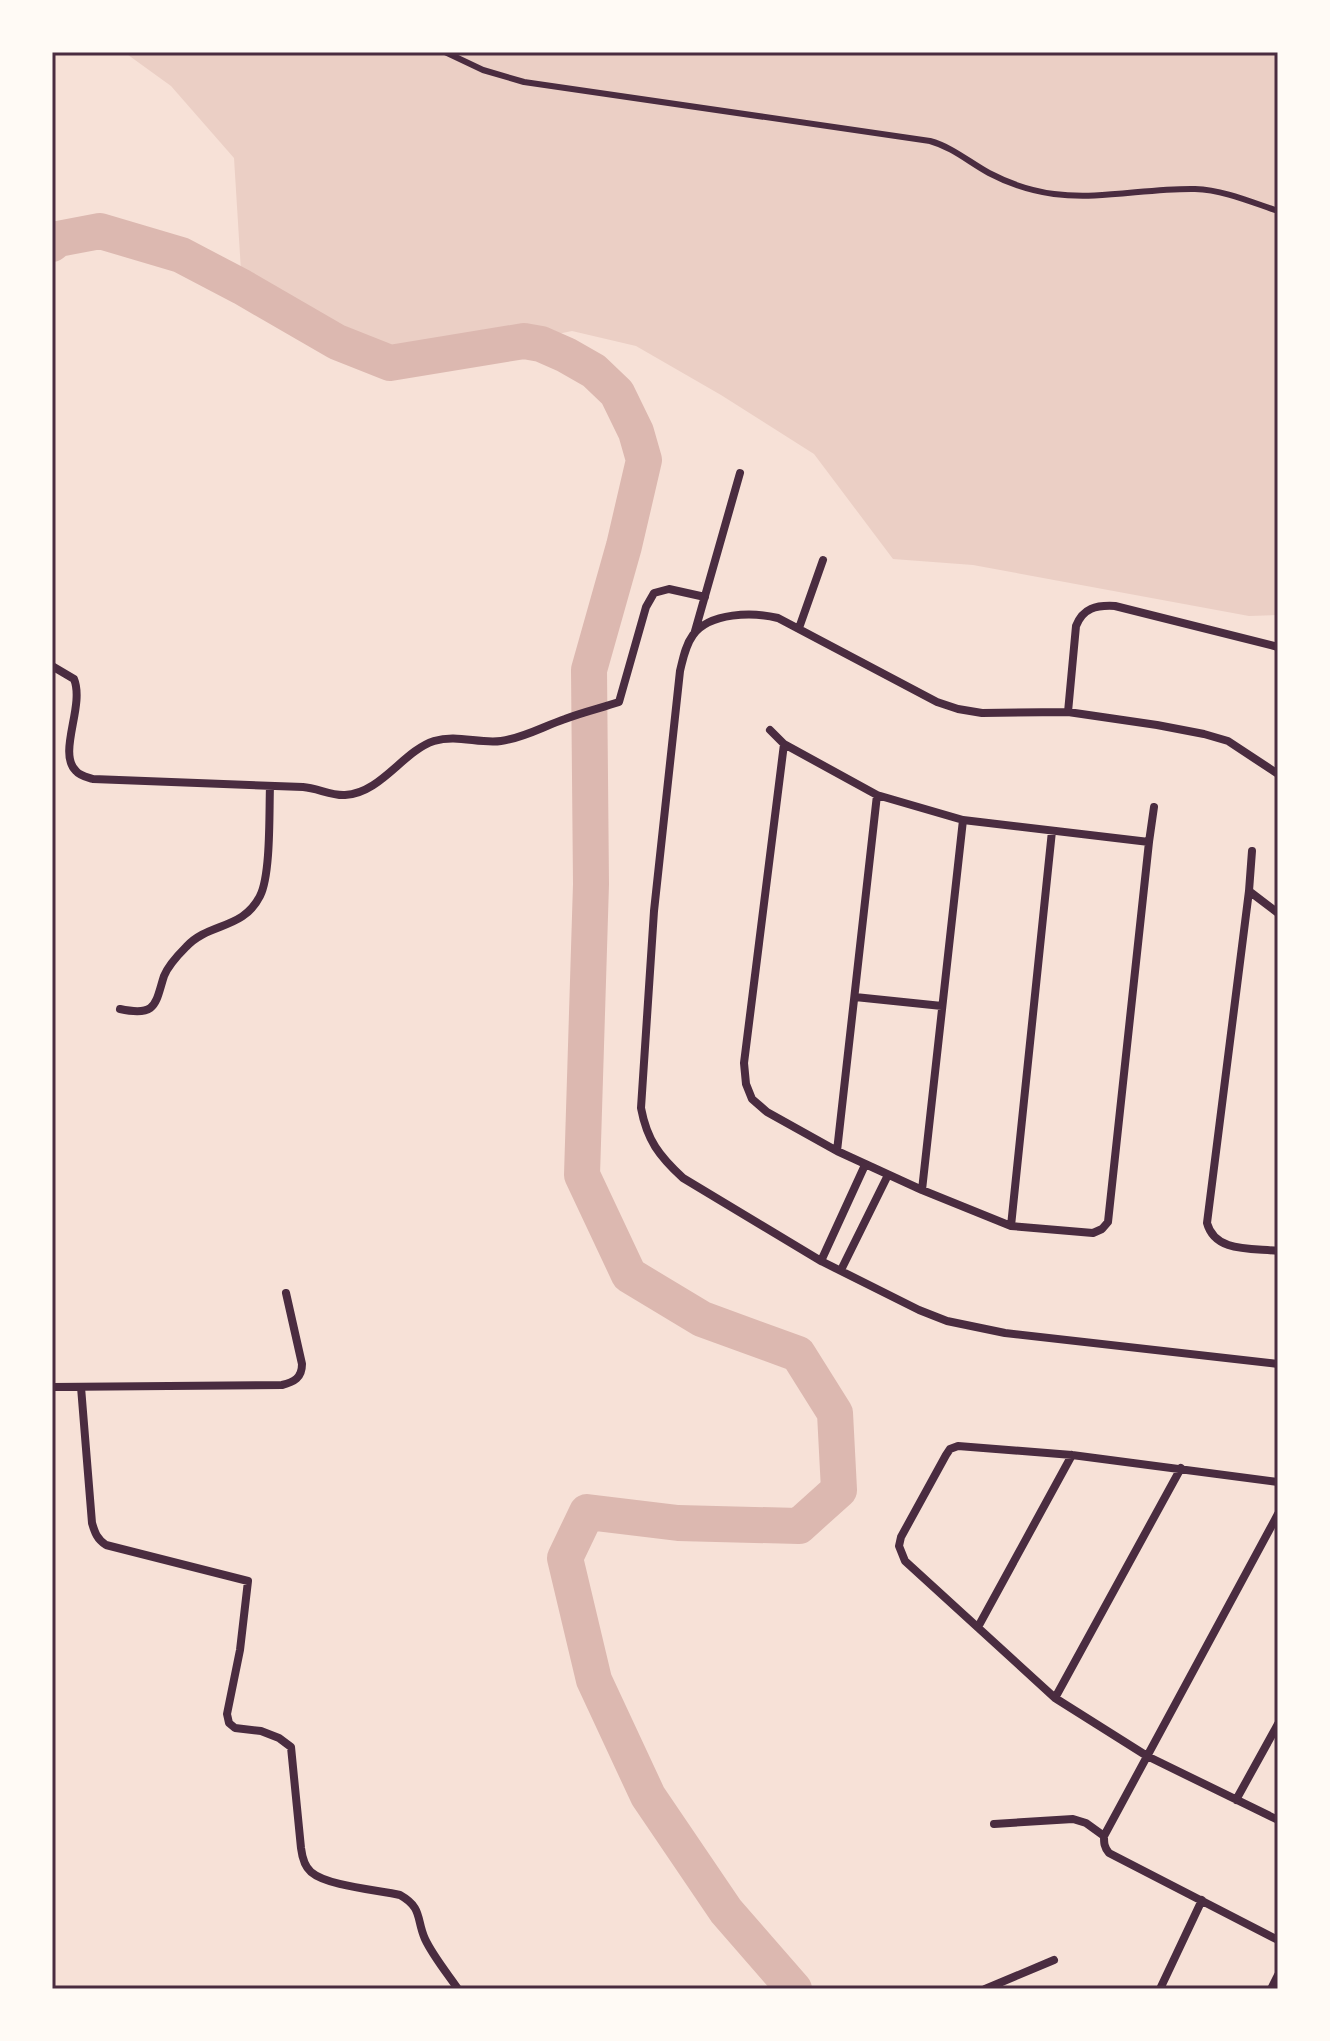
<svg xmlns="http://www.w3.org/2000/svg" width="1330" height="2041" viewBox="0 0 1330 2041" font-family="'Nunito Sans',sans-serif">
<rect width="100%" height="100%" fill="#f7e1d7"/>
<path fill="#ebcfc5" d="M124,52H1278V615L1249,616L973,565L893,559L814,454L721,395L636,346L572,331L524,341L390,363L337,342L242,287L234,158L171,86Z"/>
<g fill="none" stroke-linecap="round" stroke-linejoin="round">
<path stroke="#dcb8b0" stroke-width="36" d="M52,244L58,239L100,231L181,255L242,287L337,342L390,363L524,341L541,344L566,355L594,371L617,393L636,432L644,460L624,546L589,670L591,884L582,1175L629,1275L702,1319L798,1354L835,1413L839,1490L799,1526L678,1523L587,1512L565,1558L594,1680L648,1796L726,1911L794,1989"/>
<path stroke="#4a2c40" stroke-width="6" d="M445,52L483,70L524,82L930,141C952,147 969,162 989,173C1008,183 1032,191 1054,194C1101,200 1147,188 1195,189C1224,190 1251,202 1278,211"/>
<path stroke="#4a2c40" stroke-width="8" d="M799,628L823,560
M695,631L740,473
M52,666L74,679C85,706 57,753 76,771C80,776 87,777 93,779L303,787C317,788 332,796 345,795C381,793 403,751 434,741C457,734 479,744 501,741C524,738 544,726 565,719C583,712 601,708 619,702L646,607L654,593L669,589L705,597
M1068,712L1076,626C1083,608 1096,605 1115,606L1278,647
M770,730L784,744L877,795L963,820L1149,842
M784,744L744,1063L746,1084L752,1099L767,1112L837,1151L922,1190L1011,1226L1093,1233L1102,1229L1108,1222L1149,842L1154,807
M1278,774L1228,741L1204,734L1157,725L1068,712L982,713L958,709L937,702L778,618C753,612 710,612 693,635C685,646 683,659 680,671L654,911L641,1108C647,1140 659,1156 683,1178L821,1261L919,1310L947,1321L1005,1333L1278,1364
M1252,851L1249,891L1278,913
M1249,891L1207,1223C1215,1253 1252,1248 1278,1251
M855,997L942,1006
M120,1009C157,1017 155,1004 164,976C168,966 179,954 186,947C209,922 243,930 260,896C271,874 269,812 270,786
M837,1151L877,795
M922,1190L963,820
M1011,1226L1052,831
M821,1261L865,1165
M841,1270L888,1175
M52,1387L282,1385C294,1382 302,1378 302,1364L286,1293
M81,1387L92,1523C95,1533 97,1539 106,1545L248,1581L240,1650L227,1714L229,1723L235,1728L261,1731L279,1738L291,1747L301,1848C302,1856 304,1866 311,1872C327,1886 378,1890 400,1895C423,1908 416,1919 425,1939C433,1956 447,1973 458,1989
M1278,1482L1072,1455L958,1446L950,1449L946,1455L901,1537L899,1546L905,1561L1055,1698L1147,1756L1278,1820
M1278,1514L1104,1836C1104,1843 1104,1847 1109,1853L1278,1940
M978,1627L1072,1455
M1055,1698L1181,1468
M1236,1800L1278,1724
M994,1824L1073,1819L1086,1823L1104,1836
M985,1989L1054,1960
M1160,1989L1202,1900
M1271,1989L1278,1975"/>
</g>
<rect width="1330" height="2041" fill="none" stroke="#fffaf5" stroke-width="108"/>
<rect x="54" y="54" width="1222" height="1933" fill="none" stroke="#4a2c40" stroke-width="3"/>
</svg>
